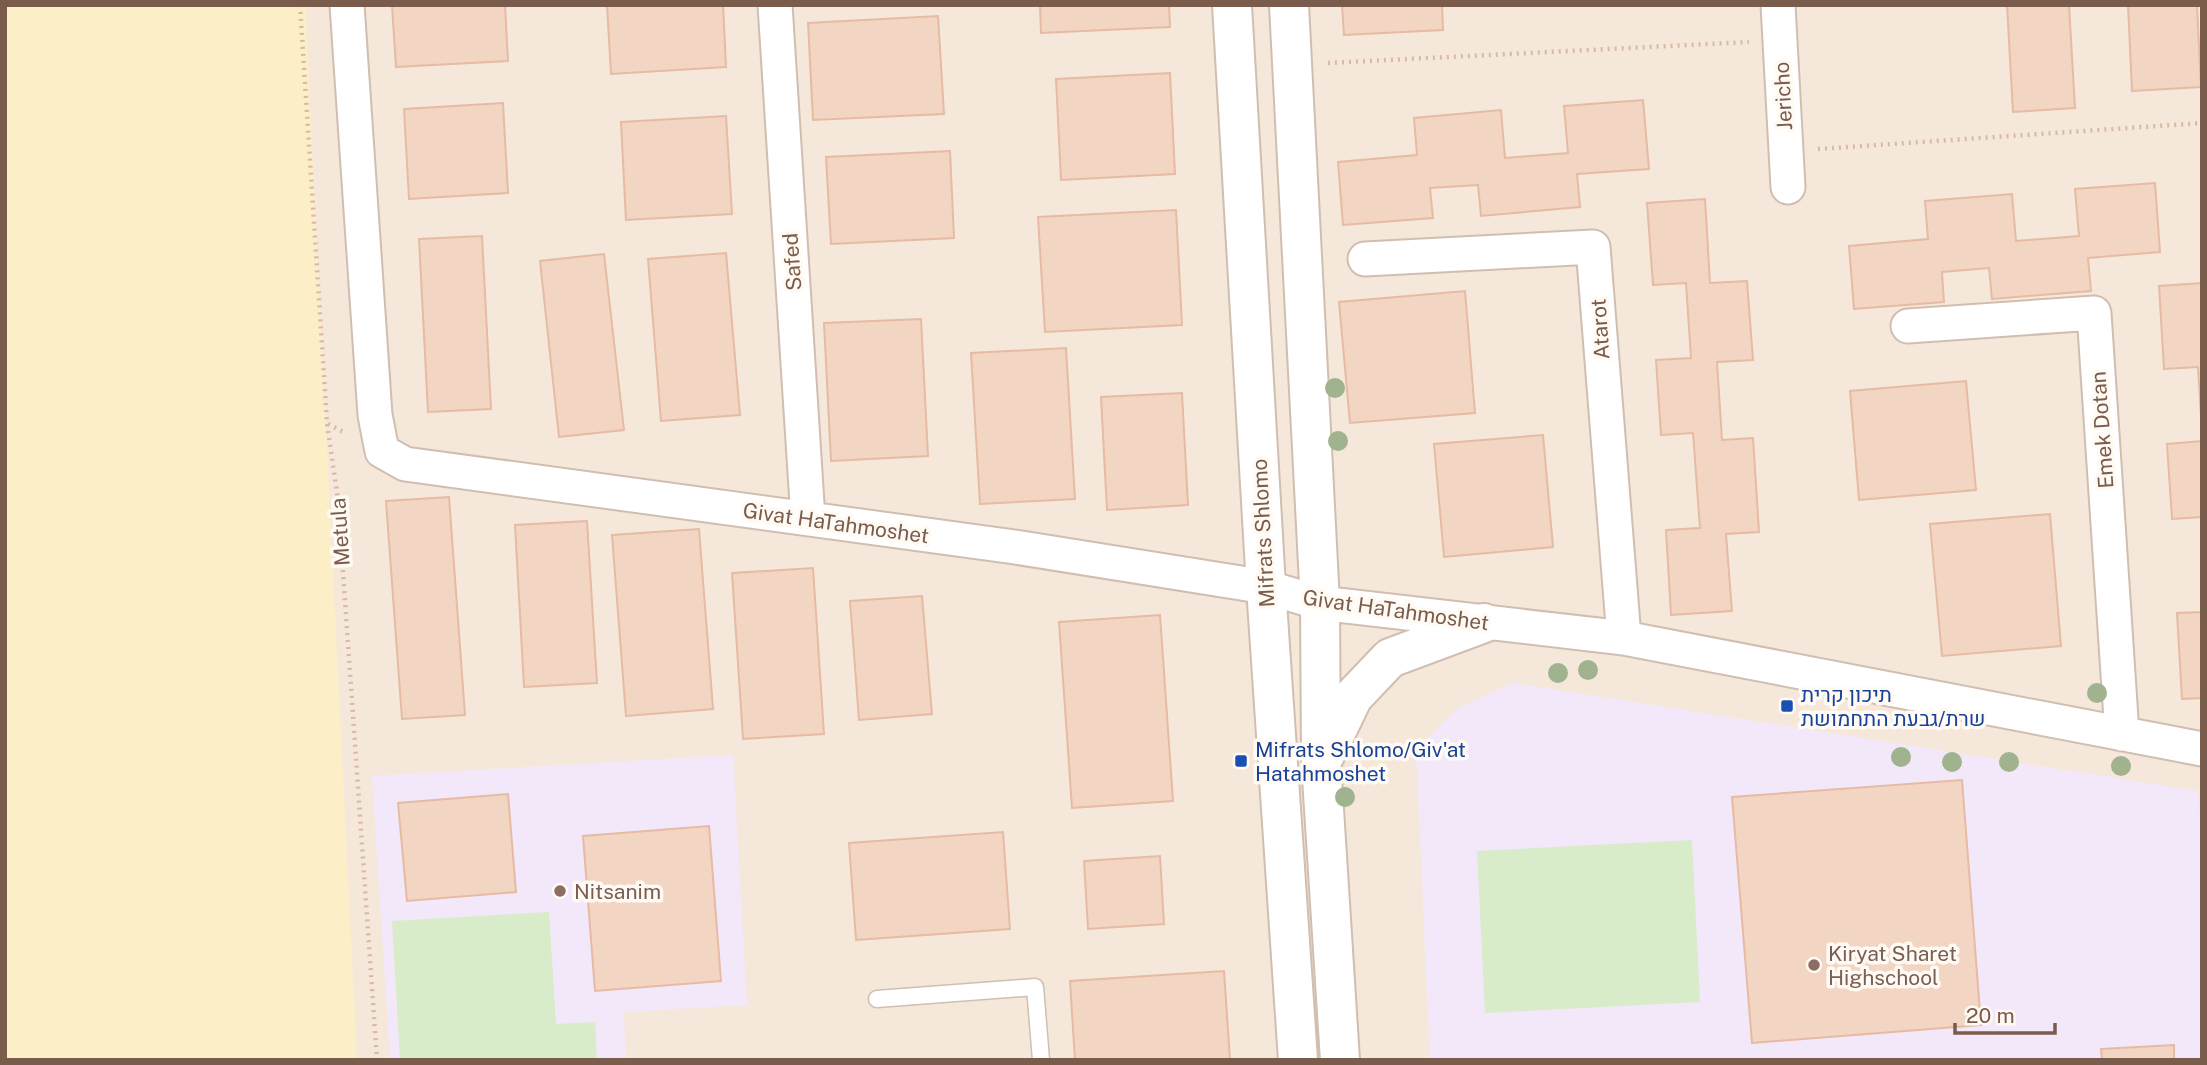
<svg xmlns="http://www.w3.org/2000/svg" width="2207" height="1065" viewBox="0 0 2207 1065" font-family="'Public Sans',Heebo,sans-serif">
<rect width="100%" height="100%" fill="#fdf6ec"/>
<path fill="#f5e8da" d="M5,5H2202V1060H5Z"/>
<path fill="#f3e8fa" d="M1513,683L2198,791L2202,870V1060H1430L1416,751L1458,708Z
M733,755L747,1005L624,1012L626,1060H390L372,776Z"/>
<path fill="#d8ecc9" d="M1692,840L1700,1002L1485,1013L1477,851Z
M549,912L556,1024L595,1022L597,1060H400L392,921Z"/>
<path fill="#fcefc7" d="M5,5H305L357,1060H5Z"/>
<path fill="#f3d5c3" stroke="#e6bba3" stroke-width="2" d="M392,5H505L508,61L396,67Z
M607,5H723L726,67L611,74Z
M1040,5H1169L1170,27L1041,33Z
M1342,5H1442L1443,30L1344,35Z
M2007,5H2069L2075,108L2013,112Z
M2128,5H2197L2201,87L2132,91Z
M938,16L944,114L813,120L808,23Z
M1170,73L1175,174L1061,180L1056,79Z
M1643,100L1649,169L1577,174L1580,207L1481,216L1478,185L1430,188L1433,218L1343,225L1338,162L1417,155L1414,118L1501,110L1505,158L1568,153L1564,106Z
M503,103L508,193L409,199L404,109Z
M726,116L732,214L626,220L621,122Z
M950,151L954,238L831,244L826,157Z
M2155,183L2160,252L2088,258L2091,291L1992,299L1989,268L1942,272L1944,302L1854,309L1849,246L1928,239L1925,201L2012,194L2016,241L2079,236L2075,189Z
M1705,199L1710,283L1747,281L1753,360L1717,362L1722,440L1753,438L1759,532L1726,534L1732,611L1671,615L1666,530L1700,528L1693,433L1661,435L1656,360L1691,358L1686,283L1653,285L1647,203Z
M1176,210L1182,325L1045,332L1038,217Z
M482,236L491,409L428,412L419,239Z
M726,253L740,415L661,421L648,259Z
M604,254L624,430L559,437L540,261Z
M2202,283V433L2198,367L2164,369L2159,286Z
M1465,291L1475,413L1350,423L1339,302Z
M921,319L928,456L831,461L824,323Z
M1066,348L1075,499L980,504L971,353Z
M1966,381L1976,490L1859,500L1850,391Z
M1182,393L1188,505L1107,510L1101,397Z
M1543,435L1553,547L1444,557L1434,444Z
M2202,441V517L2172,519L2167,444Z
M449,497L465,715L402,719L386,501Z
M2050,514L2061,646L1942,656L1930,524Z
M587,521L597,683L524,687L515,525Z
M699,529L713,709L626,716L612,535Z
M813,568L824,734L743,739L732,573Z
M922,596L932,714L859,720L850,601Z
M2202,612V698L2182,699L2177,613Z
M1160,615L1173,801L1072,808L1059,622Z
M1962,780L1981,1025L1752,1043L1732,797Z
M508,794L516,892L407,901L398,803Z
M709,826L721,981L595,991L583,836Z
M1003,832L1010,929L856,940L849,843Z
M1160,856L1164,924L1088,929L1084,861Z
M1224,971L1230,1060H1075L1070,981Z
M2174,1045V1060H2102L2101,1049Z"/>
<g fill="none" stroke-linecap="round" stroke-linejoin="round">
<defs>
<path id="service" d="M877,999L1035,987L1041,1060"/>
<path id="minor" d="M347,5L375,415L382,451L405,464L1015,547L1266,587L1320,603L1624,638L2202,749
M775,5L808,519
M1778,5L1788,187
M1365,259L1593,247L1624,638
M1908,326L2094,313L2122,734"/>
<path id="tertiary" d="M1232,5L1266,587L1298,1060
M1289,5L1320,603L1321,762L1340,1060
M1325,755L1353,697L1390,658L1484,623"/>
</defs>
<use href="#service" stroke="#d1beb0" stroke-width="19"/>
<use href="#minor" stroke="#d1beb0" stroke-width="37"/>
<use href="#tertiary" stroke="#d1beb0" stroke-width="42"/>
<path stroke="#d9b8a5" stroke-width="4.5" stroke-dasharray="2 5" stroke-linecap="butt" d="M300,5L327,423L338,500L377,1060
M1328,63L1749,42
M1818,149L2202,123
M328,424L345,433"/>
<use href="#service" stroke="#fff" stroke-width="16"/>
<use href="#minor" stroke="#fff" stroke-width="33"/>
<use href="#tertiary" stroke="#fff" stroke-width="38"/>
</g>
<g fill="#a0b28e">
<circle cx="1335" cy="388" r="10"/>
<circle cx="1338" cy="441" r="10"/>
<circle cx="1588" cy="670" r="10"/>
<circle cx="1558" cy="673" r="10"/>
<circle cx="2097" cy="693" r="10"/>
<circle cx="1901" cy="757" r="10"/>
<circle cx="1952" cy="762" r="10"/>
<circle cx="2009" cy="762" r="10"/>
<circle cx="2121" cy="766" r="10"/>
<circle cx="1345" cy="797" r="10"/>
</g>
<g fill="#1a4fb4" stroke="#fffaf3" stroke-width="2.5">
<rect x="1780" y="699" width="14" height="14" rx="3.5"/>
<rect x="1234" y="754" width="14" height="14" rx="3.5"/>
</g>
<g fill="#8d6e63" stroke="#fffaf3" stroke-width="2.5">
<circle cx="560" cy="891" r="7"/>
<circle cx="1814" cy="965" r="7"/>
</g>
<g text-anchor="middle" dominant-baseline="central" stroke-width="7" stroke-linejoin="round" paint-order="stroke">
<g font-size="21" fill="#7a5c4d" stroke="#fffaf3">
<text transform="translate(1783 96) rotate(-93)">Jericho</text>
<text transform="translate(792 262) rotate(-94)">Safed</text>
<text transform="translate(1600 329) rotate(-94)">Atarot</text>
<text transform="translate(2102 430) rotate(-94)">Emek Dotan</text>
<text transform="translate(836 523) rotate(8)">Givat HaTahmoshet</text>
<text transform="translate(340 532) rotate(-94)">Metula</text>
<text transform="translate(1263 533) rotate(-93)">Mifrats Shlomo</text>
<text transform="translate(1396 610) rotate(8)">Givat HaTahmoshet</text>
</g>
<g font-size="21" fill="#164399" stroke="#fffaf3" text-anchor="start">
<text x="1801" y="694">תיכון קרית<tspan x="1801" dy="24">שרת/גבעת התחמושת</tspan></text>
<text x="1255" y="749">Mifrats Shlomo/Giv'at<tspan x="1255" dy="24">Hatahmoshet</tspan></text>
</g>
<g font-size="21" fill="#785e54" stroke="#fffaf3" text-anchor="start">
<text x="574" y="891">Nitsanim</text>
<text x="1828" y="953">Kiryat Sharet<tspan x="1828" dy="24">Highschool</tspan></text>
</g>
</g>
<rect width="2207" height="1065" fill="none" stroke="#7a5c4d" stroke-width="14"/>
<path d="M1955 1023v10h100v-10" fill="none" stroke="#7a5c4d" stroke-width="3.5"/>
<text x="1966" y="1023" font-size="21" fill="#7a5c4d" stroke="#fffaf3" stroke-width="5" paint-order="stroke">20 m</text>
</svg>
